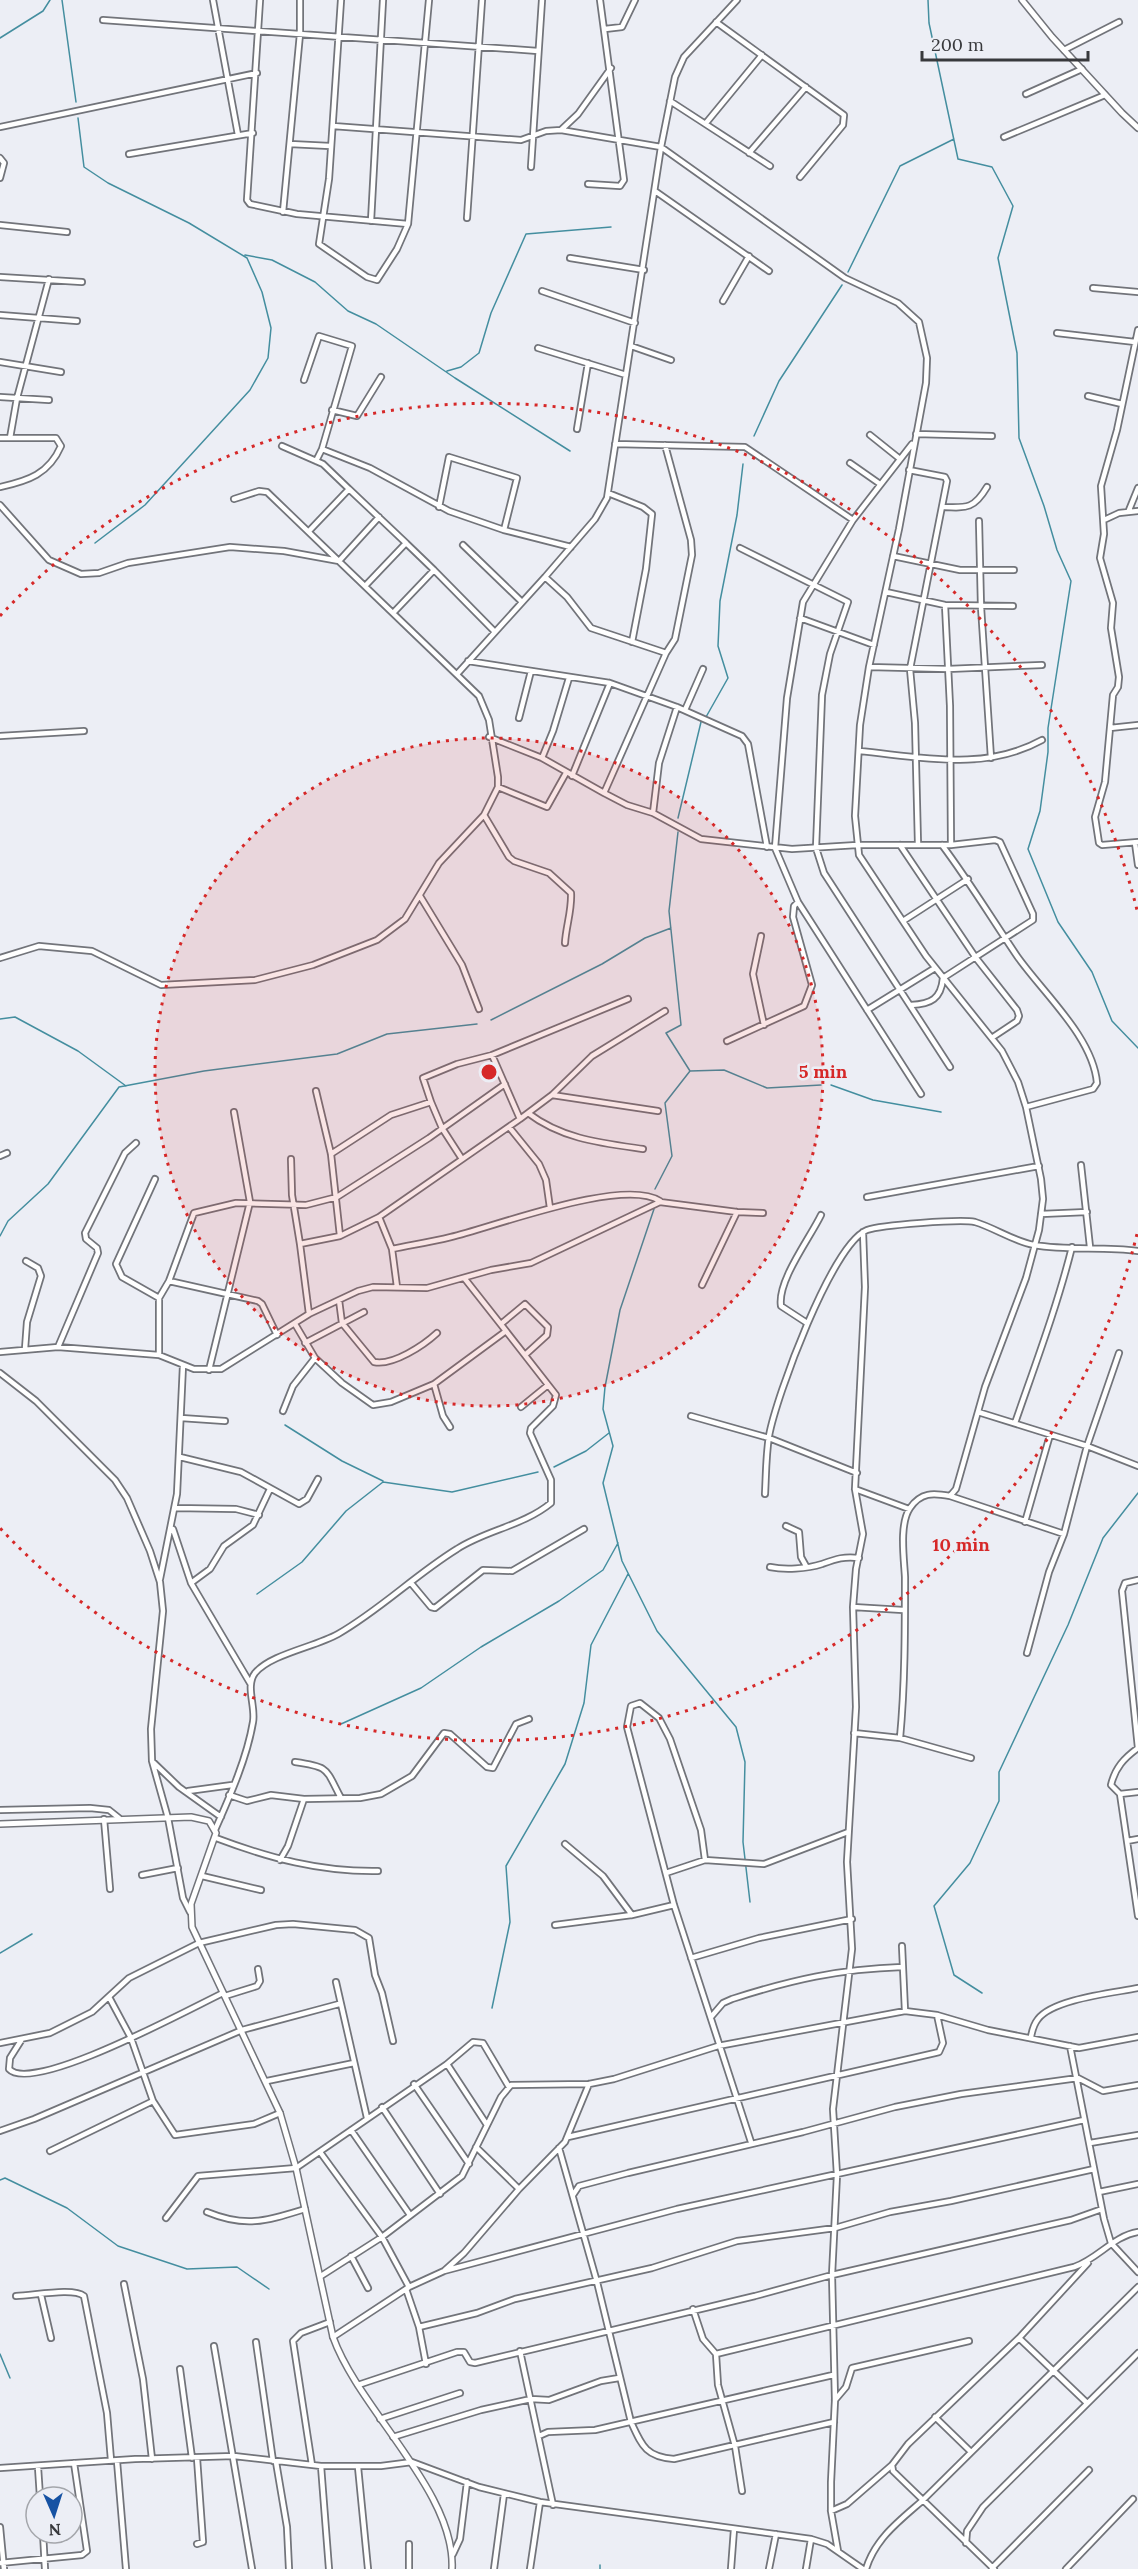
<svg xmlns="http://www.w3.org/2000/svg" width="1138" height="2569" viewBox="0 0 1138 2569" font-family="Lora,serif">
<rect width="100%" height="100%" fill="#eceef5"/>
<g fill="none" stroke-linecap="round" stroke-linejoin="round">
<path stroke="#448e9f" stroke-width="1.5" d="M62,0L76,102
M928,0L929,23L958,159L992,167L1013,206L998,258L1017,353L1019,438L1044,506L1057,550L1071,581L1048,728V752L1040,811L1028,849L1058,922L1092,972L1112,1021L1138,1048
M0,38L43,11L50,0
M78,118L84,167L108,183L189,223L247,258L262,292L271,328L268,358L250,390L145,505L95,543
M245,255L272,260L315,282L348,311L376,324L455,378L570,451
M848,272L900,166L954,139
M447,371L461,367L479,353L491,313L526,234L611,227
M754,436L779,381L842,285
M706,717L728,678L718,646L720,601L737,515L743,464
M678,818L701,722
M0,1019L15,1017L78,1051L126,1086
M491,1020L602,964L645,938L671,928
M690,1071L724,1070L767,1088L821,1085
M831,1085L873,1100L941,1112
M655,1189L672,1156L665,1103L690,1071L666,1033L681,1025L669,911L678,832
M654,1209L620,1310L605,1387L603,1409L613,1446L603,1483L622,1561L657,1631L736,1727L745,1762L743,1842L750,1902
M0,1236L8,1221L48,1184L119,1087L204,1071L337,1054L387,1034L477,1024
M285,1425L342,1461L383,1481
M554,1467L586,1451L609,1433
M257,1594L302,1562L346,1511L383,1482L452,1492L538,1472
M341,1724L421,1688L481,1647L559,1601L603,1570L618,1543
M0,1953L32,1934
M982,1993L954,1975L934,1906L970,1863L999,1801V1772L1068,1625L1103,1538L1138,1493
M492,2008L510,1922L506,1866L565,1764L584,1703L591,1645L628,1574
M0,2180L5,2178L67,2208L118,2246L187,2269L237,2267L269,2289
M0,2354L10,2378
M600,2569V2565"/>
<defs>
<path id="minor" d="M213,0L238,135
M260,0L247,200L250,204L297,214L408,224L429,0
M341,0L329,179L319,244L367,277L377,280L397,249L408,224
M103,20L538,51
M716,22L844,115L843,125L800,177
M605,29L622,27L635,0
M1064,50L1119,22
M1026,94L1082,69
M670,101L770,166
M706,123L762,55
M333,126L521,140L546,131L561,130L661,147L845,278L898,303L919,322L927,358L926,383L899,529L869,667L860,725L855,816L859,855L926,956L1002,1051L1018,1082L1026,1107L1041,1179L1043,1199L1039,1230L1026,1278L985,1387L956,1489L950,1496C933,1493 921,1492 910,1508C899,1524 904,1558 905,1577C905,1630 905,1685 900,1738
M0,127L257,73
M561,130L578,114L611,68
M1004,137L1105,95
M290,144L330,146
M749,153L806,87
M129,154L253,133
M0,158L4,163L0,178
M531,167L542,0
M588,184L620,186L624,180L600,0
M655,191L769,271
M283,212L300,34V0
M467,218L482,0
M371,221L383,0
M0,225L67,232
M570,258L644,270
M0,277L82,282
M1093,288L1138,292
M542,291L635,323
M723,301L749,256
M0,315L77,321
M1138,330L1117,430L1101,486L1104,534L1100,558L1113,603L1111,628L1119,677L1118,687L1113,695L1105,782L1095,817L1099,843L1102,845L1138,842
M1057,333L1135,342
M631,346L671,360
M538,348L626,375
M0,362L61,372
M304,380L319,336L352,346L322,449L316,461
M1088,396L1122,404
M0,397L49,400
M332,410L357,416L381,377
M577,429L588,363
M916,434L992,436
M870,435L900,459
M0,438H56L61,446C49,474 28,481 0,487
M10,438L17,398L49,279
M615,444L745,447L853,520
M912,444L853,520L803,602L787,698L775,848L798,902L921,1094
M282,446L323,464L349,489
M322,449L370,468L449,511L504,530L571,547
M850,463L880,484
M909,470L945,477L947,481L910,669L915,723L918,844
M608,493L643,507L652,514L646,569L632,642
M0,505L49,560L81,574L99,573L128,563L230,547L284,551L339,561
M439,507L449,457L517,478L504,530
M942,507C967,508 974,509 987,487
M1129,510L1138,488
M1104,520L1119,513L1138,511
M979,521L981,607L991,758
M310,530L349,489L406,543L366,585
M406,543L434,570
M463,545L522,602
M740,548L848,602L830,654L822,695L816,848L824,873L950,1067
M893,556L960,570H1014
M339,561L379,517
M545,577L567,597L591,628L666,653
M886,592L945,605L1013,606
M945,605L950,706L951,845
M394,612L434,570L495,632
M800,618L874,645
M468,661L610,683L677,707L742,736L748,744L767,847
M869,667L948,669L1042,665
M458,673L545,577L595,519L607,498L661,147L675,77L684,57L737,0
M685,710L703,669
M519,718L531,671
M1110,728L1138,725
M0,736L84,731
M489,737L542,758L604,793L627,805L653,813L701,839L792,849L857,845H951L995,840L1000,842L1033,914V920L943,978C941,999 931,1004 911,1005
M859,751C922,757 984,772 1042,740
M542,758L553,731L569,678
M572,776L610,683
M498,787L547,807L566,773
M604,793L666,653L675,639L692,555L691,540L665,445
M653,813L659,763L677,707
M484,815L509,857L514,861L549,873L571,893C572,910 566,926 565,943
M1135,843L1138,865
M900,845L976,958L1017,1010L1019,1016L1017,1021L993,1037
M942,845C969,881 992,919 1017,956C1043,993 1093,1037 1097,1083L1093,1089L1026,1107
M420,896L462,965L479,1009
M903,921L968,879
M761,936L753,974L764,1025
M0,958L39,946L92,951L161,985L255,980L313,965L377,940L405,919L439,863L484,815L498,787V777L489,720L479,696L267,492L259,491L234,499
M867,1010L935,968
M727,1041L804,1006L812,985L793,917L794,906L798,902
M492,1055L520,1119
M316,1091L331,1154L340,1236
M552,1095L658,1111
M431,1102L423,1078L457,1064L492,1055L628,999
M528,1113C562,1139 601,1143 643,1149
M509,1127L539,1164L546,1180L550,1208
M331,1154L391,1115L431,1102L442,1128L462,1159
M0,1156L7,1153
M291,1159L292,1195L300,1244
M1081,1165L1090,1247
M155,1179L116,1264L122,1277L159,1298
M867,1197L1039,1166
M1041,1214L1087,1212
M379,1217L392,1249L397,1287
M392,1249C411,1245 431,1242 451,1237C494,1227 623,1177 660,1201
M169,1281L258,1301L262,1304L277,1335
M702,1285L737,1212
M339,1300L342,1323L374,1362C393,1366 424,1345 437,1333
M309,1314L300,1244L340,1236L379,1217L520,1119L552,1095L592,1056L665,1011
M807,1323L781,1306C777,1281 810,1238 821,1215
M295,1324L315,1358L342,1383L373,1405L391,1402L434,1384L506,1331L465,1279
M501,1324L525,1304L548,1327L547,1335L525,1355
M305,1343L364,1312
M58,1347L98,1253L97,1248L86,1239L85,1233L125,1153L136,1143
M25,1349L27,1322L41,1276L38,1268L26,1261
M0,1352L58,1347L159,1355L194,1369H221L309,1314L358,1291L373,1287L427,1288L491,1270L531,1263L660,1202L737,1212L763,1213
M159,1355V1298L169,1281L194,1213L236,1203L306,1205L337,1197L429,1138L505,1084
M209,1370L250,1202L234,1112
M0,1373L36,1401L115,1480L127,1498L150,1551L160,1582L163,1611L151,1729L152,1761L168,1818L183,1898L190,1912
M434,1384L443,1416L450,1427
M521,1407L548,1385
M283,1411L293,1386L315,1358
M978,1412L1087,1446L1138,1466
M691,1416L769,1438L857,1473
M181,1418L225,1421
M1015,1423C1035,1365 1057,1307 1072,1247
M180,1457L241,1472L299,1504L307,1499L318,1479
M855,1489L909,1509
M765,1494C766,1475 766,1455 769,1436C776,1397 832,1244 867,1230C881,1225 960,1219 975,1222C995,1228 1013,1241 1034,1245C1068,1251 1104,1246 1138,1251
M950,1496L1064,1534
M175,1508L236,1509L259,1515
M1025,1522L1050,1435
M786,1526L799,1532L801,1557L806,1566
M173,1529L191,1583L250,1683
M770,1567C784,1570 807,1569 822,1564C836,1559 844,1556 859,1558
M160,1579L177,1494L183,1365
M191,1583L210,1569L224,1546L253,1525L270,1489
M411,1583L431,1607L435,1608L483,1570L512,1571L584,1529
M853,1607L903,1610
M1027,1653L1049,1572L1064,1534L1087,1446L1119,1353
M854,1733L900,1738L971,1758
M1138,1748C1124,1758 1115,1768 1111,1785L1120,1794L1138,1916
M1138,1748L1122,1591L1125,1583L1138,1580
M295,1762C330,1767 325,1768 341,1798
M154,1763L179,1787L221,1817
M188,1791L232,1785
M1120,1794L1138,1792
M229,1795L247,1801L271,1795L304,1799L360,1798L381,1794L412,1776L444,1733L450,1734L487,1767L493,1768L516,1724L529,1719
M0,1810L90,1808L109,1810L119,1818
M104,1819L110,1889
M215,1830C230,1796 247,1758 253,1722C256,1707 245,1686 255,1673C271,1654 315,1647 338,1634C380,1610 415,1575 457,1549C486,1530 523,1526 551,1503V1480L530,1433L531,1428L553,1406L556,1395L506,1331
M216,1838C269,1858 320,1872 378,1871
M1127,1841L1138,1839
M565,1844L603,1876L632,1915
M280,1860L288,1846L304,1799
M705,1860L701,1830L670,1739L659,1718L640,1703L631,1706L627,1727L674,1905L751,2142
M666,1873L705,1860L764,1864L848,1832
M142,1875L178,1868
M202,1876L261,1890
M555,1925L632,1915L674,1905
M902,1946L905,2011
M691,1958L759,1938L852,1919
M336,1982L367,2118
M225,1996L257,1986L260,1981L258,1969
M109,1997L131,2038L153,2101L175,2135L254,2124L280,2113
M711,2017L723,2003L732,1999C791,1980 839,1969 902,1967
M1031,2037C1032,2031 1034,2024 1038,2019C1053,1999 1113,1993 1138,1988
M22,2039L10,2058L9,2069C32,2095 191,2008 223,1993
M0,2043L50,2033L92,2012L129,1978L199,1943L276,1925L293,1924L355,1930L369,1938L375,1975L382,1993L393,2041
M1070,2046L1104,2219L1111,2243L1138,2272
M447,2064L487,2125
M267,2081L354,2063
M414,2084L469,2164
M382,2107L440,2194
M351,2130L410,2215
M0,2131L34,2119L242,2030L339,2004
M568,2137L935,2053L939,2052L943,2043L937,2015
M1090,2143L1138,2135
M476,2147L519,2189
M559,2148L597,2282L631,2422C642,2446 646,2457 674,2459L834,2422
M50,2151L153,2101
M320,2152L382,2237L409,2287
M1099,2192L1138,2184
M573,2195L579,2186L628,2173L803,2132L895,2107L961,2094L1078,2078L1103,2091L1138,2085
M207,2212C246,2228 266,2221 305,2209
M166,2218L198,2176L296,2168L447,2064L473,2042L483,2043L509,2087
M351,2256L368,2288
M444,2271L677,2209L1084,2120
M321,2276L382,2237L462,2176L501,2097L511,2085L589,2084L614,2079L718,2046L905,2011L937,2015L988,2030L1079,2048L1138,2037
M124,2284L143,2379L152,2459
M406,2289L419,2327L426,2364
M41,2295L51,2338
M16,2296C32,2296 73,2287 84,2296L107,2413L111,2460
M693,2309L703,2339L716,2354L718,2385L735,2446L742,2491
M419,2327L477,2313L515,2299L652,2268L737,2241L835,2228L890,2212L951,2201L1094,2169
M333,2337L409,2287L444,2271L464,2253L519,2189L565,2142L589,2084
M1019,2338L1086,2402
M256,2342L273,2461
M214,2346L252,2569
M520,2351L553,2505
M716,2354L1074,2267C1098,2259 1113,2236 1138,2232
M180,2369L192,2458
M358,2385L457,2352H464L470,2362L475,2363L755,2296L832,2275L1071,2220L1102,2209
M835,2400L846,2387L852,2368L969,2341
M935,2417L970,2451
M380,2419L460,2393
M539,2436L548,2432L595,2430L833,2375
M393,2437L481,2410L531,2399L549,2400L601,2381L619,2378
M117,2461L126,2569
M276,2462L287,2527L289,2569
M312,2465L293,2341L301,2333L330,2322
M321,2466L329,2569
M38,2467L40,2497
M358,2467L368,2569
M0,2468L135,2459L234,2456L321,2466H381L412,2462L479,2487L540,2502L811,2539L827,2544L863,2569
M831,2511L847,2504L892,2465
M0,2527L4,2569
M43,2533L45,2569
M966,2543L967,2531L983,2507L1138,2353
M197,2544L203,2542L197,2458
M409,2544V2569
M838,2551L831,2511V2482L835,2400L832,2275L837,2175L833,2109L852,1949L847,1862L856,1707L853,1607L856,1569L863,1534L855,1489L865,1287L863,1232
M453,2554L460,2539L467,2482
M0,2563L82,2555L87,2551L74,2463
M992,2568L1089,2470
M494,2569L504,2494
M530,2569L540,2502
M731,2569L734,2529
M769,2569L776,2534
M806,2569L811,2539
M866,2569C875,2539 899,2521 922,2501L1138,2287
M994,2569L893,2471L892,2465L908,2444L1019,2338L1088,2263
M1066,2569L1133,2499"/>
<path id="tertiary" d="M1022,0L1052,37L1122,113L1138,128
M0,1824L191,1817L209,1821L216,1833L191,1904L192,1927L280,2113L296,2168L333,2337C359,2410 456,2492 452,2569"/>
</defs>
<use href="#minor" stroke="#72747a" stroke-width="8"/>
<use href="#tertiary" stroke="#72747a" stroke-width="8"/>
<use href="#minor" stroke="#fff" stroke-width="4.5"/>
<use href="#tertiary" stroke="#fff" stroke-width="5"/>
</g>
<circle cx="489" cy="1072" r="334" fill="#d62828" fill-opacity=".12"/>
<g fill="none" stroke="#d62828" stroke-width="3" stroke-dasharray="3 6">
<circle cx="489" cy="1072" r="334"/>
<path d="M1137 1234A668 668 0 0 1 0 1528M0 616A668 668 0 0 1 1137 910"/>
</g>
<circle cx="489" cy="1072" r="9" fill="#d62828" stroke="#eceef5" stroke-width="3"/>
<g font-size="18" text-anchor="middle" font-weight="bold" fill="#d62828" stroke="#eceef5" stroke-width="5" stroke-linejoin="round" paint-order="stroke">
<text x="823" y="1078">5 min</text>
<text x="961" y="1551">10 min</text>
</g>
<g transform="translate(54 2515) rotate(177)"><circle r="28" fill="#eceef5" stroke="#a4a6ab" stroke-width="1.5"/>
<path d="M0-4.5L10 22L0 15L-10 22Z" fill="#1652a3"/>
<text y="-9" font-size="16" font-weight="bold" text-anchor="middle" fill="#38393c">N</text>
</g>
<path d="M922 51v9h166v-9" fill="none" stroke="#38393c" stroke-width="3"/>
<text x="931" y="51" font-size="18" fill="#38393c" stroke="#eceef5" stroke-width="4.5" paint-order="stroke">200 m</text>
</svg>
